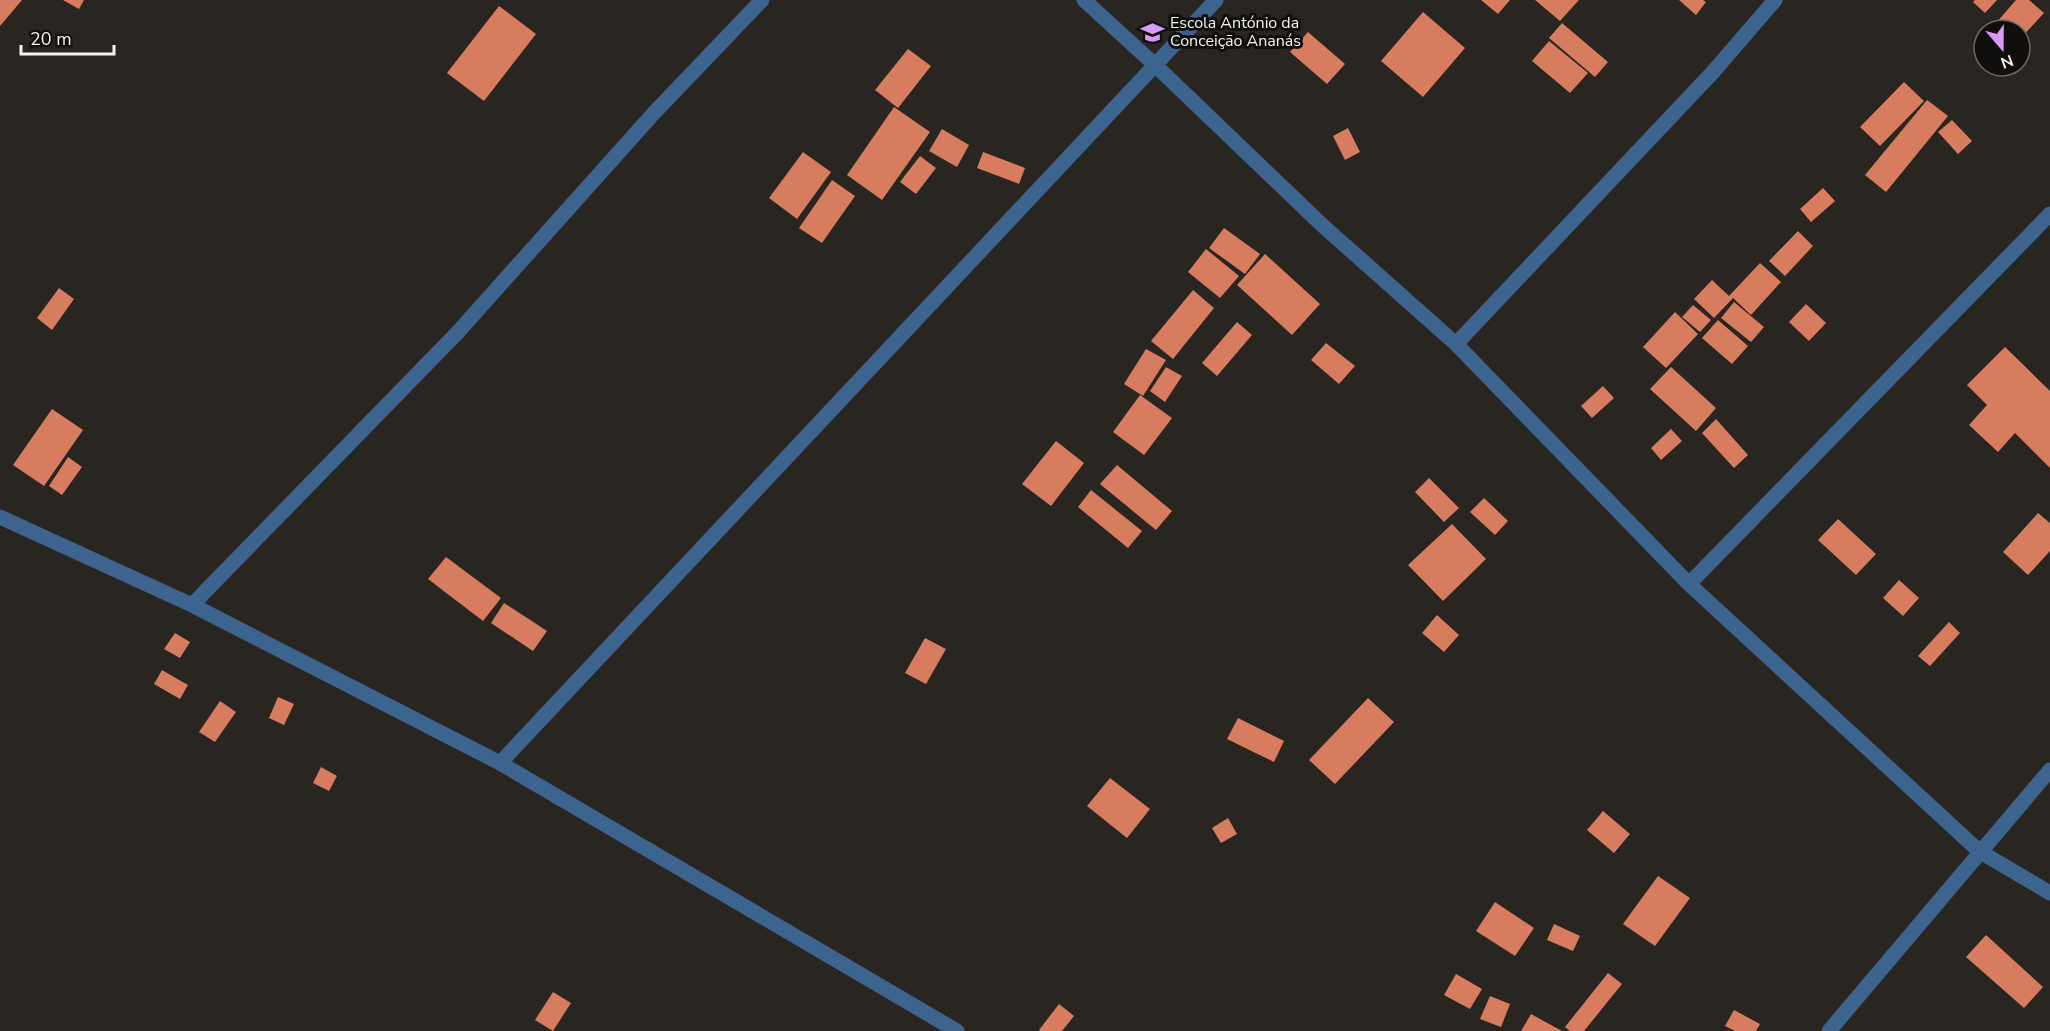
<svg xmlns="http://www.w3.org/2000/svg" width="2050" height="1031" viewBox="0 0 2050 1031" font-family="'Nunito Sans',sans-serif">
<rect width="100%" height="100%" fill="#292621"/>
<path fill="#d87c5f" d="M0,0H22L0,26Z
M63,0H84L79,9Z
M1481,0H1510L1498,14Z
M1535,0H1579L1560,21Z
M1679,0H1703L1706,2L1696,15Z
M1975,0H1997L1985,13L1973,2Z
M2016,0H2029L2044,13L2020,39V30H1990Z
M499,6L536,34L484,101L447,73Z
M1423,12L1465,48L1423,97L1381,61Z
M1562,23L1608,62L1595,77L1549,38Z
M1308,32L1345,64L1327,84L1290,52Z
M1549,41L1588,73L1570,93L1532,61Z
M908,49L931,66L898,108L875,90Z
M1904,82L1924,101L1880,146L1860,127Z
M1927,100L1948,116L1886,192L1865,175Z
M894,107L930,132L882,200L847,175Z
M1952,120L1972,141L1958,154L1938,132Z
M1348,128L1360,152L1345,160L1333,136Z
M942,129L969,145L957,167L929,151Z
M803,152L831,172L797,219L769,198Z
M983,152L1025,168L1019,184L977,168Z
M920,156L936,168L916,194L900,182Z
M832,180L855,196L822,243L799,228Z
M1823,188L1835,201L1811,222L1800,209Z
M1224,228L1260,254L1245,274L1209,248Z
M1798,231L1813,246L1785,276L1769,261Z
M1206,249L1239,276L1220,298L1188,272Z
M1265,254L1320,304L1292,335L1237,285Z
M1760,263L1781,282L1751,315L1733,298L1714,318L1694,299L1712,280L1729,296Z
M59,288L74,299L52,330L37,318Z
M1193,290L1214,308L1173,359L1151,341Z
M1734,302L1764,327L1751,342L1721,318Z
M1806,304L1826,323L1809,341L1789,322Z
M1693,305L1711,320L1700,332L1682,317Z
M1675,312L1698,334L1666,368L1643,347Z
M1718,320L1748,346L1732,364L1702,338Z
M1237,322L1252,335L1217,376L1202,363Z
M1326,343L1355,366L1339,384L1311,360Z
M2005,347L2050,391V468L2015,433L1998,452L1969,425L1987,405L1967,385Z
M1146,349L1166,360L1143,396L1124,384Z
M1166,367L1182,376L1165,402L1150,391Z
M1671,367L1716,408L1696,431L1650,389Z
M1603,386L1614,398L1592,418L1581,406Z
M1140,395L1172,418L1144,455L1113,432Z
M52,409L83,430L44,486L13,465Z
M1716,419L1748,455L1734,468L1702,433Z
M1671,429L1682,441L1661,460L1651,448Z
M1056,441L1084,463L1051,506L1022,484Z
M68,457L82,467L62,495L49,486Z
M1117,465L1172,511L1156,530L1100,484Z
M1429,478L1459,508L1444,522L1415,492Z
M1091,490L1142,531L1128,548L1078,507Z
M1484,498L1508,521L1495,535L1470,512Z
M2038,513L2050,523V551L2028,575L2003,552Z
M1838,519L1876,554L1856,575L1818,540Z
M1452,524L1486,559L1443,601L1408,565Z
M446,557L501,598L483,621L428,579Z
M1899,580L1919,598L1903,616L1883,598Z
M504,603L547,631L533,651L491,623Z
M1437,615L1459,635L1444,652L1422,633Z
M1949,622L1960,633L1930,666L1918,656Z
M175,633L190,642L180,658L164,649Z
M925,638L946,649L926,684L905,673Z
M162,670L188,685L180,699L154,684Z
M278,697L294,704L284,725L269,718Z
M1368,698L1394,722L1335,784L1309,760Z
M220,701L236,712L215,742L199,732Z
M1238,718L1284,741L1274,762L1227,739Z
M321,767L337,776L329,791L313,783Z
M1110,778L1150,809L1127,838L1087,806Z
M1603,811L1630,834L1614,853L1587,830Z
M1228,818L1237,834L1221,843L1212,828Z
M1658,876L1690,898L1655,946L1623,924Z
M1495,902L1534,928L1515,956L1476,931Z
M1554,924L1580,936L1573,951L1547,940Z
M1986,935L2043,987L2024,1008L1966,957Z
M1608,973L1622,984L1584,1031H1570L1565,1027Z
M1456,974L1482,989L1470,1009L1444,995Z
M553,992L571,1003L553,1031L535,1020Z
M1490,996L1510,1004L1501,1027L1480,1019Z
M1059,1004L1074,1016L1062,1031H1040L1039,1030Z
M1734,1010L1760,1024L1756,1031H1735L1725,1026Z
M1531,1014L1562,1031H1521Z"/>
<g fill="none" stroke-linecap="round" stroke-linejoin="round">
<path stroke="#3d648f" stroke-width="15" d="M1084,0L1155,65L1322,225L1456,344L1689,584L1979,851L2050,893
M1456,344L1713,72L1775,0
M0,517L192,605L500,763L957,1031
M1689,584L2050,214
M192,605L458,332L653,114L762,0
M500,763L1216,0
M1829,1031L2050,770"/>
</g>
<defs>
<symbol id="school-bare" viewBox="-9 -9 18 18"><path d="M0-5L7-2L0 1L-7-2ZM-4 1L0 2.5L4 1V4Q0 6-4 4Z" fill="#d89af8" stroke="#100f0d" stroke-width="2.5" paint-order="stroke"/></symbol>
</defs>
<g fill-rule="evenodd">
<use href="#school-bare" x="1136" y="16" width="33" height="33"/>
</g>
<g text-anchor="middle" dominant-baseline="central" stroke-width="6" stroke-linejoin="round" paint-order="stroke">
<g font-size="16" fill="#f6f3f0" stroke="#100f0d" text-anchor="start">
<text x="1170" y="23">Escola António da<tspan x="1170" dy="18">Conceição Ananás</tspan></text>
</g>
</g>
<g transform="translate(2002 48) rotate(160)"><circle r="28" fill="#100f0d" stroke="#6c6a68" stroke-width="1.5"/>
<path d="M0-4.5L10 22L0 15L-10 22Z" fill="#d89af8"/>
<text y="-9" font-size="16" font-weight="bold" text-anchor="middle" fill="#f6f3f0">N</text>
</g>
<path d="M21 45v9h93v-9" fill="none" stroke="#f6f3f0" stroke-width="3"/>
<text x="30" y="45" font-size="18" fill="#f6f3f0" stroke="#100f0d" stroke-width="4.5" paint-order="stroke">20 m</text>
</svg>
